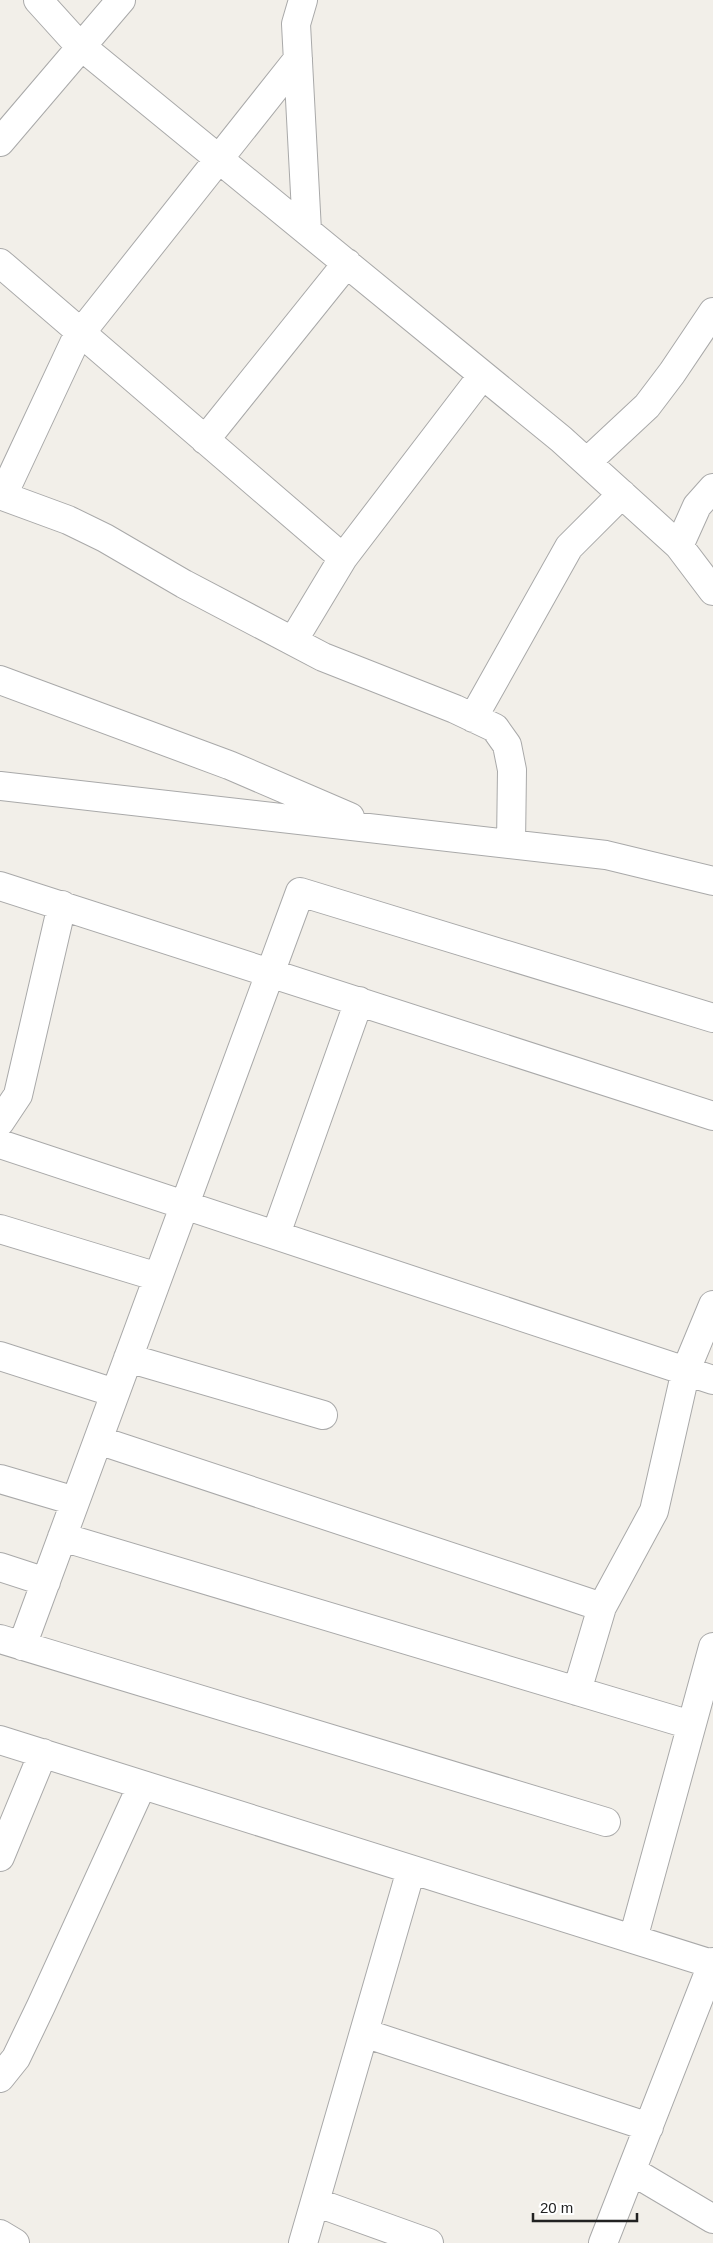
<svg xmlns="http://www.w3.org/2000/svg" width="713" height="2243" viewBox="0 0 713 2243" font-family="Helvetica,sans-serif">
<rect width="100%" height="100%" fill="#f2efe9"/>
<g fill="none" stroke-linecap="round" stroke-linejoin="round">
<defs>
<path id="minor" d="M38,0L76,42L561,439L679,546L713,591
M303,0L296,24L307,231
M0,142L121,0
M0,263L343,558
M205,440L347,263
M587,462L647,406L672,373L713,312
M0,495L68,520L105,538L184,584L323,657L455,709L495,728L507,745L512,770L511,844
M3,495L76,339L298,59
M679,546L697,506L713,488
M293,641L343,558L482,376
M0,680L229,765L350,817
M473,718L569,547L622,494
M0,786L606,855L713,881
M0,886L713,1116
M0,1122L18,1095L62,905
M0,1144L713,1380
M0,1229L158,1277
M276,1234L359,1001
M0,1356L115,1393
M128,1358L323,1415
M98,1440L602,1607
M0,1479L75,1501
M62,1537L691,1725
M0,1567L46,1582
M0,1639L606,1822
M22,1646L300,892L713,1018
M577,1691L602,1607L654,1511L686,1370L713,1305
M0,1740L712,1964
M0,1857L43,1753
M633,1939L713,1647
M364,2033L649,2127
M0,2078L16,2058L41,2006L142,1785
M632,2171L713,2219
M315,2202L429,2243
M0,2234L15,2243
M303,2243L411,1870
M603,2243L713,1962"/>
</defs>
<use href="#minor" stroke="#a9a9a9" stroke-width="30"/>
<use href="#minor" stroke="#fff" stroke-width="28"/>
</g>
<path d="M533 2213v8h104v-8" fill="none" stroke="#222222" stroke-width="2.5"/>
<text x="540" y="2213" font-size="15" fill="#222222" stroke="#ffffff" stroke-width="4" paint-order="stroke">20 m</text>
</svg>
